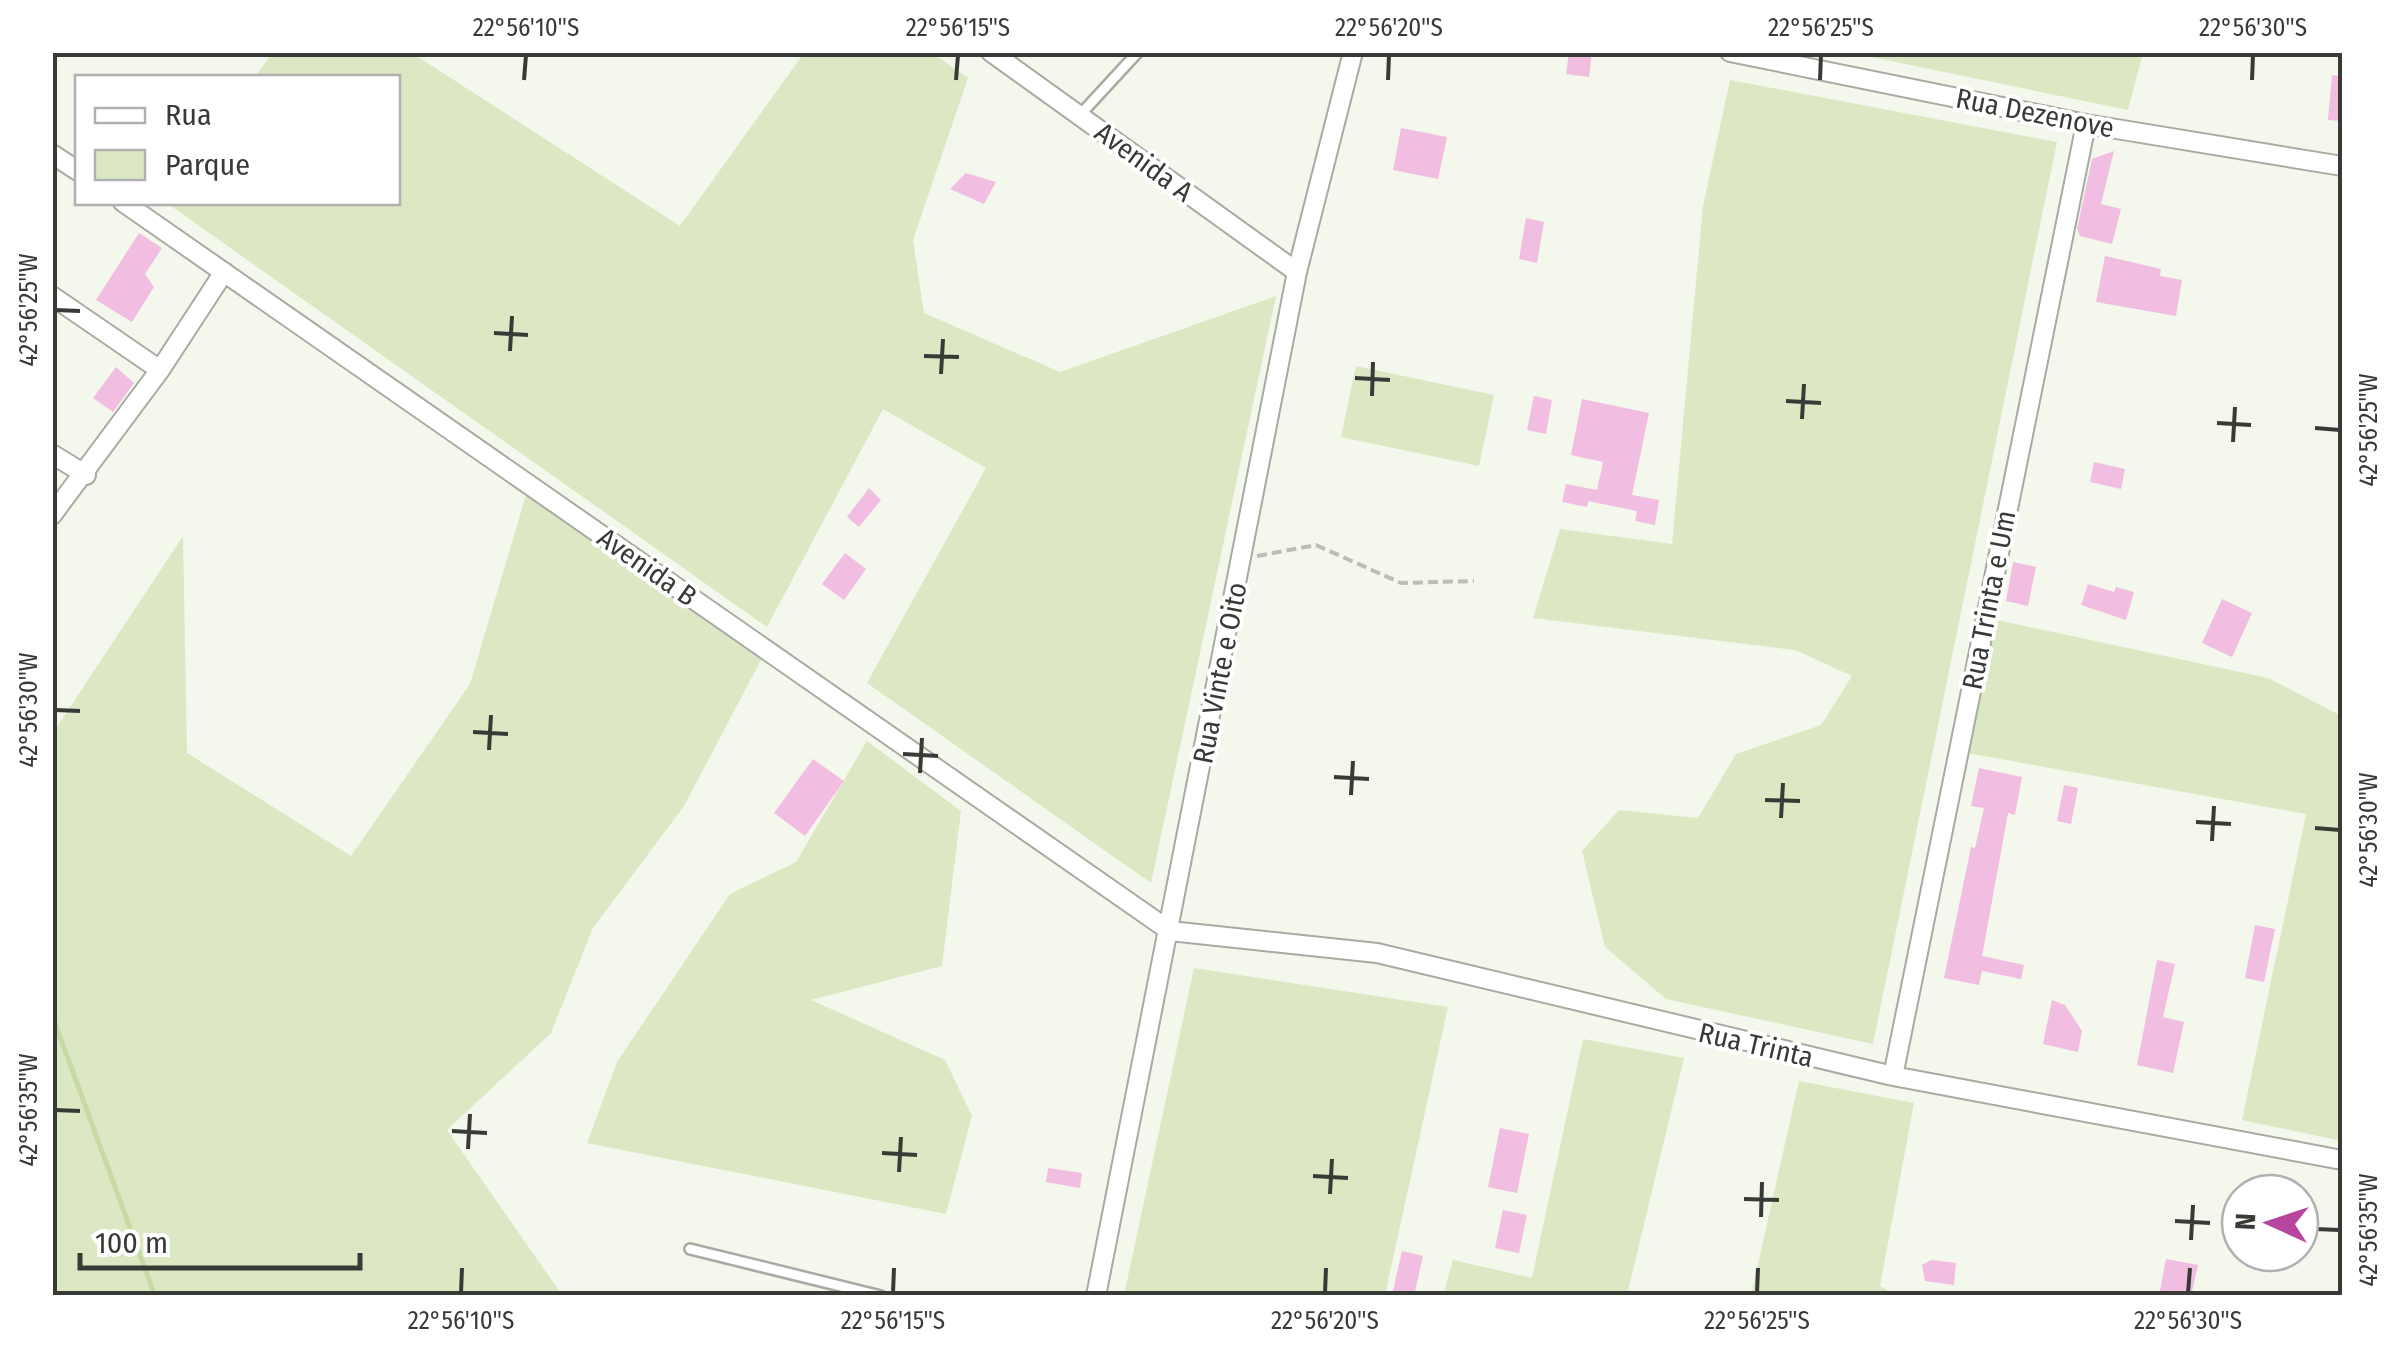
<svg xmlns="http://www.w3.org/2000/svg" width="2395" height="1348" viewBox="0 0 2395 1348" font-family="'Fira Sans Condensed',sans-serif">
<rect width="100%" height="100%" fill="#f3f7ec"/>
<path fill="#dce8c4" d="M272,53H412L680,226L804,53H932L968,78L913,240L924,313L1060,372L1276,296L1151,883L867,683L986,468L883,409L767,627L171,206L174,202H398V78L255,77Z
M1852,53H2143L2128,110Z
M1730,80L2057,142L1873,1044L1666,999L1605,947L1582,851L1619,810L1698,818L1736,754L1821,725L1852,676L1795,650L1533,618L1560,529L1672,544L1703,206Z
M1356,366L1494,395L1479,466L1341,437Z
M526,495L761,660L684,806L593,928L551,1033L447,1130L562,1295H53V733L183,536L187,753L351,856L470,684Z
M1992,619L2268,678L2342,716V1141L2242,1120L2306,814L1967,753Z
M867,741L961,811L942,966L811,1000L945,1060L972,1116L946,1214L587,1143L617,1062L730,894L796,862Z
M1194,968L1448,1007L1385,1295H1124Z
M1583,1039L1684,1058L1627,1295H1443L1453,1260L1532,1278Z
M1799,1081L1914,1103L1880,1286L1896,1295H1751Z"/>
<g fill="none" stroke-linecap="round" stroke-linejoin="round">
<path stroke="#c8daa3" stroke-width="5" d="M52,1015L155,1296"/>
</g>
<path fill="#f1bde1" d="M1569,52H1592L1589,77L1566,74Z
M2332,75L2342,76V121L2328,120Z
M1401,128L1447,137L1438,179L1393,170Z
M2114,151L2101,204L2121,209L2112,244L2080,236L2077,229L2092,159Z
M966,173L996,182L984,204L950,189Z
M1526,218L1544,222L1537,263L1519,259Z
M139,233L162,248L145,274L154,287L132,322L96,300Z
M2105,256L2161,269L2160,276L2182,280L2176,316L2096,302Z
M116,367L134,383L113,412L93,398Z
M1534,396L1552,400L1546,434L1527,430Z
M1582,399L1649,413L1632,495L1659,500L1655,525L1635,521L1637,511L1588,501L1590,493L1587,507L1562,502L1566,484L1597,490L1603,462L1571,455Z
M2094,462L2125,469L2121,489L2090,482Z
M869,488L881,500L859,527L847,517Z
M845,553L866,569L844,600L822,584Z
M2013,562L2036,567L2028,606L2006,601Z
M2088,584L2114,592L2116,587L2134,592L2126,620L2081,605Z
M2222,599L2252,613L2232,657L2202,643Z
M813,759L844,781L805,836L774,813Z
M1979,768L2022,777L2015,815L2008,813L1982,956L2024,965L2021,979L1982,971L1979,985L1944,978L1971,847L1975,848L1984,808L1971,806Z
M2064,785L2078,788L2071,824L2057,821Z
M2255,925L2275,929L2264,982L2245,978Z
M2157,960L2175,964L2163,1017L2184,1022L2173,1073L2137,1065Z
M2052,1000L2065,1005L2082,1031L2078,1052L2043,1044Z
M1500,1128L1529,1134L1517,1193L1488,1187Z
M1048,1168L1082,1173L1080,1188L1046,1182Z
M1503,1210L1527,1215L1519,1253L1495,1248Z
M1402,1251L1423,1256L1414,1296L1393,1291Z
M2166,1259L2198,1265L2191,1296H2159Z
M1931,1260L1956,1263L1954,1285L1925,1281L1922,1265Z"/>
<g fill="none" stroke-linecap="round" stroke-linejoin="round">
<defs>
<path id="service" d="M1079,116L1138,52
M690,1249L881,1296"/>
<path id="minor" d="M991,52L1297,272
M1730,52L2086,124L2342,166
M52,154L78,171
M123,202L1170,931L1377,953L1893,1076L2342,1160
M52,296L160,370
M52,454L86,475
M52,515L160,370L224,272
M1893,1076L2086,124
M1096,1296L1297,272L1353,52"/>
</defs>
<use href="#service" stroke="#a7aba1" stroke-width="14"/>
<use href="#minor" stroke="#a7aba1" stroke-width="22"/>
<path stroke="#bbbeb5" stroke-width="4" stroke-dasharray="10 5" stroke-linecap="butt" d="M1257,556L1316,545L1401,583L1474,581"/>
<use href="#service" stroke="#fff" stroke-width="9"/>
<use href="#minor" stroke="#fff" stroke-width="18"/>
</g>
<path fill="none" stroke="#383a36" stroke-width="4" d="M524,80L526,55M956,80L958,55M1388,80L1389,55M1820,80L1821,55M2252,80L2253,55M55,310L80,311M494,333L528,335M510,351L512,316M924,356L959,357M941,374L943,339M1355,378L1390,380M1372,396L1373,362M1786,401L1821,403M1802,419L1804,384M2217,423L2251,425M2315,428L2340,430M2233,442L2235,407M55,710L80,711M473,732L508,734M489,750L491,715M903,754L938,756M920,773L922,738M1334,777L1369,779M1351,795L1353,761M1765,800L1800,801M1781,818L1783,783M2196,822L2231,824M2315,828L2340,830M2212,841L2214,806M55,1110L80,1111M452,1131L487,1133M468,1149L470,1114M882,1153L917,1155M899,1172L901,1137M1313,1176L1348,1178M1330,1194L1332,1159M1744,1199L1779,1200M1761,1217L1762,1182M2175,1221L2210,1223M2315,1229L2340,1230M2191,1240L2193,1205M461,1293L462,1268M893,1293L894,1268M1325,1293L1326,1268M1757,1293L1758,1268M2188,1293L2190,1268"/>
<g text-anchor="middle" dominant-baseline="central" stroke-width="8" stroke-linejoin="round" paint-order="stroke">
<g font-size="28" fill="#383a36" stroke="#fff">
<text transform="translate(2035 113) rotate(11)">Rua Dezenove</text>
<text transform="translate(1144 162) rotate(36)">Avenida A</text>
<text transform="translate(647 567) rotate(35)">Avenida B</text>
<text transform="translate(1989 600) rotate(-79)">Rua Trinta e Um</text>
<text transform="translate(1220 673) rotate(-79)">Rua Vinte e Oito</text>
<text transform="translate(1756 1045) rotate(13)">Rua Trinta</text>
</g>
</g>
<rect width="2395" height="1348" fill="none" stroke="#ffffff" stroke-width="110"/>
<rect x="75" y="75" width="325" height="130" fill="#ffffff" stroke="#afb0af" stroke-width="2.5"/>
<rect x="95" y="108" width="50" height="15" fill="#ffffff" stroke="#afb0af" stroke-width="2.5"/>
<text x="165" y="125" font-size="30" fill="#383a36">Rua</text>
<rect x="95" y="150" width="50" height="30" fill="#dce8c4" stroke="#afb0af" stroke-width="2.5"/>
<text x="165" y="175" font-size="30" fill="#383a36">Parque</text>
<g transform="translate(2270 1223) rotate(273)"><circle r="48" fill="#ffffff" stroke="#afb0af" stroke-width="2.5"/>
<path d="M0-8L18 38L0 25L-18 38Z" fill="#b8459e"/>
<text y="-15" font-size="28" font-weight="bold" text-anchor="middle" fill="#383a36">N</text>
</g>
<path d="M80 1253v15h280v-15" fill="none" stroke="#383a36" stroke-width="5"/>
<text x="95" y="1253" font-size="30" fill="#383a36" stroke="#ffffff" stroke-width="8" paint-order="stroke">100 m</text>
<rect x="55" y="55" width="2285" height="1238" fill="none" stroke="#383a36" stroke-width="4"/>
<g font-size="25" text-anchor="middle" fill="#383a36">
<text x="526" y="36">22°56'10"S</text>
<text x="958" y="36">22°56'15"S</text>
<text x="1389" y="36">22°56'20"S</text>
<text x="1821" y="36">22°56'25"S</text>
<text x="2253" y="36">22°56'30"S</text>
<text transform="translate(28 310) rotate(-90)" y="9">42°56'25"W</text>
<text transform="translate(2368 430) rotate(-90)" y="9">42°56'25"W</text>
<text transform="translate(28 710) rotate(-90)" y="9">42°56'30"W</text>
<text transform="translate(2368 830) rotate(-90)" y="9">42°56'30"W</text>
<text transform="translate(28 1110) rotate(-90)" y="9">42°56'35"W</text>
<text transform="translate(2368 1230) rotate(-90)" y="9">42°56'35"W</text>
<text x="461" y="1329">22°56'10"S</text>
<text x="893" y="1329">22°56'15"S</text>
<text x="1325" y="1329">22°56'20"S</text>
<text x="1757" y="1329">22°56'25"S</text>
<text x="2188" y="1329">22°56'30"S</text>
</g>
</svg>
